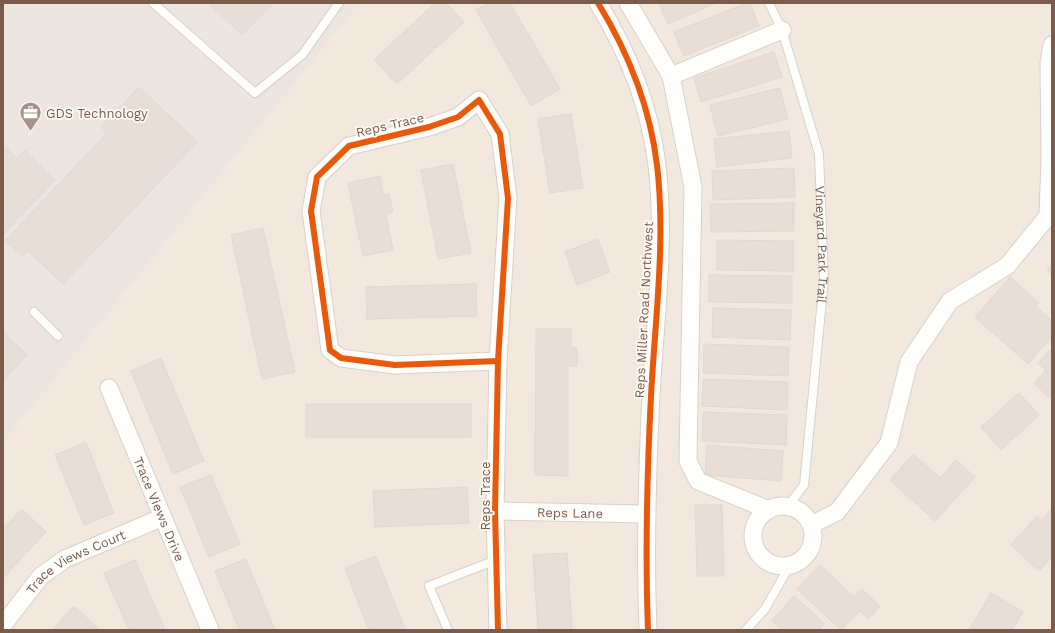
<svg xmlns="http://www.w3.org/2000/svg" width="1055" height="633" viewBox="0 0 1055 633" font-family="'Work Sans',sans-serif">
<rect width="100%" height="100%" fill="#f9f5f0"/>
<path fill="#f2e8de" d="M360,3H1052V630H3V443Z"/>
<path fill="#ede5e0" d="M3,3H360L3,443Z"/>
<path fill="#e6ded7" stroke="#e2d8d2" d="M208,3H273L242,35Z
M435,3H446L464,22L397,84L374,60Z
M488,3H510L560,89L531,106L476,10Z
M659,3H716L668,24Z
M747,3H750L759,26L684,56L674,32Z
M774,52L782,77L701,102L694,78Z
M139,87L197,142L63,284L28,251L22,256L5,241L107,133L101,127Z
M780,88L788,119L718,136L710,105Z
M571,114L583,188L550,193L538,119Z
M789,131L792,158L717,167L714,139Z
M3,145L17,158L25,150L55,180L3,234Z
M453,164L471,253L438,259L421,170Z
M794,168L795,197L713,200L712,171Z
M380,176L383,195L389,194L393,212L386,214L393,250L363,256L348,183Z
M794,203V231L711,232L710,204Z
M263,228L295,372L262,379L231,235Z
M598,239L610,272L577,285L565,252Z
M717,240L793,241V271L717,270Z
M1052,264V275L1047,269Z
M709,275L792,276V303L709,302Z
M1010,277L1039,303L1035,306L1052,321V336L1028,364L975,317Z
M476,284L477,316L367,319L366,287Z
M713,308L791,310L790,340L712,337Z
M536,329H571V348H577V366H568V476L535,475Z
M3,332L27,355L3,380Z
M704,344L789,347L788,376L703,373Z
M1052,348V398L1051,399L1034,383L1046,370L1038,363Z
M161,358L204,461L173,474L131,371Z
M703,379L788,382L787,410L702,406Z
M1019,393L1039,415L1001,450L981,427Z
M306,404H471V437H306Z
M703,412L787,415L786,445L702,441Z
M86,442L114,513L84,525L55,455Z
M707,445L783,451L781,481L705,475Z
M913,454L940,478L956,460L975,477L935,521L890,480Z
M211,475L240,544L209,557L180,487Z
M467,487L469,523L375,527L373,491Z
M695,505H722L724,576H697Z
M1052,508V557L1039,571L1011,545L1037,516L1042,520Z
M22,509L46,532L3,578V529Z
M567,553L572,630H538L533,555Z
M376,556L405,630H369L345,568Z
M246,559L275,630H239L215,571Z
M135,560L165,630H129L104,573Z
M820,565L854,597L862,589L880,606L868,619L860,611L841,630L797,589Z
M991,593L1023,612L1012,630H969Z
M794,596L825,624L819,630H782L772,621Z
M74,606L98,629L97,630H52Z"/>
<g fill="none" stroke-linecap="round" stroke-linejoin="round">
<defs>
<g id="service">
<path d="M153,3L255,93L302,55L339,3"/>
<path id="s1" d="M769,3L782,30L819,154L824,279L804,485L788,506"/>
<path d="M34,312L58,336"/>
<path d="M448,630L429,586L496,560"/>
<path d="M746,630L765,609L790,565"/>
</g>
<g id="minor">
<path d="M598,3C628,52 650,107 657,165C666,241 655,319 651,396C647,474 645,552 648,630"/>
<path d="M628,3L671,76L693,187L688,461L698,481L769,510"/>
<path d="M671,76L782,30"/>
<path d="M498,361L395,365L341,358L330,350L311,211L317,177L349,146L429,127L458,117L479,100L500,134L508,198L498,361L495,511L498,630"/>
<path id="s2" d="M109,388L210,630"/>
<circle cx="783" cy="536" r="30"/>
<path id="s3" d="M495,511L646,514"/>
<path d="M811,525L837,512L889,443L909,362L950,301L1007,266L1048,216L1050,160L1049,63L1052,45"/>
<path id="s4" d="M3,625L41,576L65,559L163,517"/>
</g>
</defs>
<use href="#service" stroke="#d7d1cb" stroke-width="10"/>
<use href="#minor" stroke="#d7d1cb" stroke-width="19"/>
<use href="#service" stroke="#fefefd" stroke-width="8"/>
<use href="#minor" stroke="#fefefd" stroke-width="17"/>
<defs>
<path id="cycleway" d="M598,3C628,52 650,107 657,165C666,241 655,319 651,396C647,474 645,552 648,630
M498,361L395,365L341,358L330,350L311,211L317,177L349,146L429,127L458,117L479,100L500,134L508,198L498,361L495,511L498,630"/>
</defs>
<use href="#cycleway" stroke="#fffaf3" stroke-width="8"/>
<use href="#cycleway" stroke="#e8590c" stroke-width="6"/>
</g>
<defs>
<symbol id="office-pin" viewBox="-11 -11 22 30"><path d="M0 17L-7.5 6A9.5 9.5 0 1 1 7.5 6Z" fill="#a69286" stroke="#fffaf3"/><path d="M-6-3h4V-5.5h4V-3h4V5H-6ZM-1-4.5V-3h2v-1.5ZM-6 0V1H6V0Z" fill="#fff"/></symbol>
</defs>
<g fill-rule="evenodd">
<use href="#office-pin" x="18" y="100" width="25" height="34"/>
</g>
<g text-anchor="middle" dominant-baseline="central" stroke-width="3.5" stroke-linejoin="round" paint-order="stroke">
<g font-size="13" fill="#7a5c4d" stroke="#fffaf3" text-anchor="start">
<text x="46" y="113">GDS Technology</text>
</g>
<g font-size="13" fill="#7a5c4d" stroke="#fffaf3">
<text transform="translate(390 125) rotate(-13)">Reps Trace</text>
<text stroke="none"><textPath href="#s1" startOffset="250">Vineyard Park Trail</textPath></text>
<text transform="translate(644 310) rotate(-87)">Reps Miller Road Northwest</text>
<text transform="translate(485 496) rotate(-90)">Reps Trace</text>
<text stroke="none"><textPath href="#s2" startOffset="131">Trace Views Drive</textPath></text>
<text stroke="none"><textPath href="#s3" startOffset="75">Reps Lane</textPath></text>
<text stroke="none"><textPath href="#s4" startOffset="99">Trace Views Court</textPath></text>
</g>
</g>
<rect width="1055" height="633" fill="none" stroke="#7a5c4d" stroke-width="8"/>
</svg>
